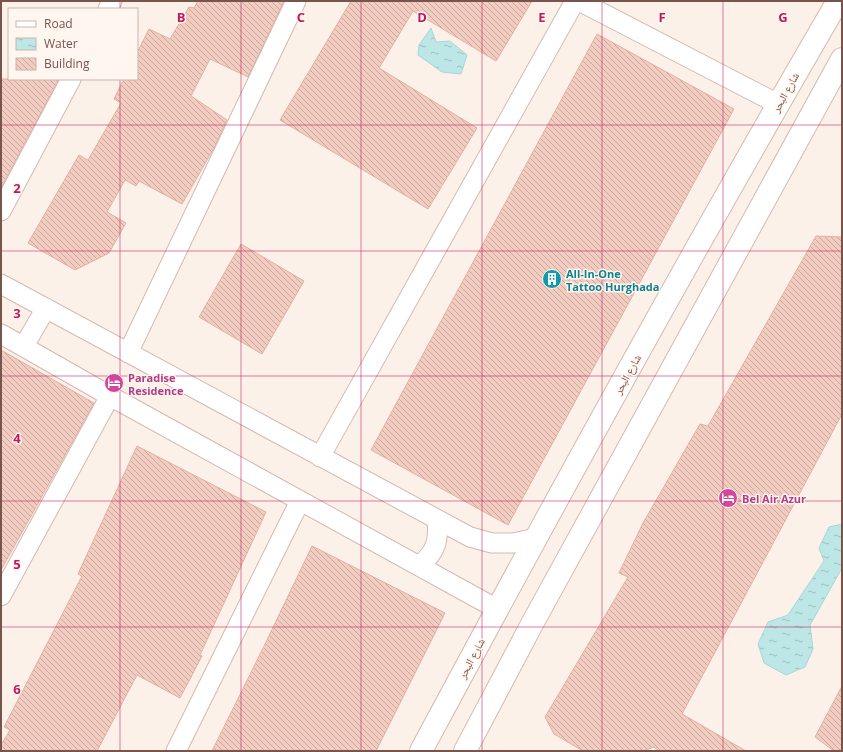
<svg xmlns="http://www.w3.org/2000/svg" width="843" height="752" viewBox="0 0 843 752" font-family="'Open Sans','Noto Naskh Arabic',sans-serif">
<defs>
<pattern id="water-ripples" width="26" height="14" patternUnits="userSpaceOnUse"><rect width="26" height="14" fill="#bde7e6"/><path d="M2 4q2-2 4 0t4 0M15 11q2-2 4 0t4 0" fill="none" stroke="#9ebebd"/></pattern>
<pattern id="building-back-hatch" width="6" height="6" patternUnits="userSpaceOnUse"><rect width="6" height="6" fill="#f2ccc0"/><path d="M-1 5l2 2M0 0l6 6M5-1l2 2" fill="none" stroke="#c9a89e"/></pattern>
</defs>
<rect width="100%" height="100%" fill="#fcf1e9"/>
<path fill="url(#water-ripples)" stroke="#a3d8d8" d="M431,28L436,42L450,41L467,55L461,74L442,72L418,55L419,45Z
M842,524V568L810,625L813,649L805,667L786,675L764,663L758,644L768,622L788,615L824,561L819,548L829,527Z"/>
<path fill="url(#building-back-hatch)" stroke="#e5afa1" d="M198,1H284L248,77L210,59L191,96L227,120L215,146L182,204L139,181L136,186L125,180L107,212L126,223L109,253L75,270L28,243L79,155L88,160L121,103L114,99L124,79H137V53L149,29L170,39L189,7L194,8Z
M351,1H532L496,61L413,11L379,68L477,128L428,209L280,120Z
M597,34L734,109L508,525L371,450Z
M1,79H59L1,188Z
M816,236L842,237V414L682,714L746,751H659L654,747L643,751H583L554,734L545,717L628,577L619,573L643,523L700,424L708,426Z
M241,244L304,281L262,354L199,317Z
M1,350L94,403L1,570Z
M137,446L266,512L200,655L202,656L180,698L137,675L97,751H1V745L10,730L4,727L82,576L78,574Z
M312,546L445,613L376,751H212L267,640Z
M842,686V751H834L815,737Z"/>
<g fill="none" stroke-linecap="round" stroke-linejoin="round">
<defs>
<path id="street" d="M579,1L778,104
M108,9L112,1
M1,211L71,79
M1,284L470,537L492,543H513L536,538
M1,334L110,396L497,609
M24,346L46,308
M128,353L296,1
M320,457L575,1
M419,566C436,552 439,541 437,520
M1,596L110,396
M176,751L300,501"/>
<path id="secondary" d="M421,751C556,499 694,248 838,1
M465,751L532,624L842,59"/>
</defs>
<use href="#street" stroke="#d1bab0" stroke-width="21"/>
<use href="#secondary" stroke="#d4b9ae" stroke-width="24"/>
<use href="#street" stroke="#fff" stroke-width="19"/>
<use href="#secondary" stroke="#fff" stroke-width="22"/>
</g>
<path fill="none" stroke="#c2185b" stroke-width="1" stroke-opacity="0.55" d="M120,1V9M241,1V751M361,1V751M482,1V751M602,1V751M723,1V751M120,79V751M1,125H842M1,251H842M1,376H842M1,501H842M1,627H842"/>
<defs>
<symbol id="building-disc" viewBox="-11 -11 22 22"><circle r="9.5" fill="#0f9aa8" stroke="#fff6ef"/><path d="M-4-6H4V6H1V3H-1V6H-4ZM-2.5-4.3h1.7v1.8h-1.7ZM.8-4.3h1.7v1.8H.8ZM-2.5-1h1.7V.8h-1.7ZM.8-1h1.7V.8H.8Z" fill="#fff"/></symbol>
<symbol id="hotel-disc" viewBox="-11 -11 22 22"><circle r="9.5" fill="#d1479c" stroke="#fff6ef"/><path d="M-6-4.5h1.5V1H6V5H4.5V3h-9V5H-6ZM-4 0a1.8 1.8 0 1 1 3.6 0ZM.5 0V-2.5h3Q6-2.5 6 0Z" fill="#fff"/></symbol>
</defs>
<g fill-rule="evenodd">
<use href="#building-disc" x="541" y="268" width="22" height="22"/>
<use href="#hotel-disc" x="103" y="372" width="22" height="22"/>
<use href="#hotel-disc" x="717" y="487" width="22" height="22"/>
</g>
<g text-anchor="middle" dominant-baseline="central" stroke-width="3" stroke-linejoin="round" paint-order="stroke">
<g font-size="11" fill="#77544c" stroke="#fff6ef">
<text transform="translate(785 92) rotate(-61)">شارع البحر</text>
<text transform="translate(627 374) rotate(-61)">شارع البحر</text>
<text transform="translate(471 658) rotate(-62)">شارع البحر</text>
</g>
<g font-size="11" font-weight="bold" fill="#0d838f" stroke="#fff6ef" text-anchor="start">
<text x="566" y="273">All-In-One<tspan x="566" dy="13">Tattoo Hurghada</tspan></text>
</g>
<g font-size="11" font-weight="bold" fill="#b23c85" stroke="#fff6ef" text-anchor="start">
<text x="128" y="377">Paradise<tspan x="128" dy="13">Residence</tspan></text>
<text x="742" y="498">Bel Air Azur</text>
</g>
</g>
<g font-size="13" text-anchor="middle" font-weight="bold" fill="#c2185b" stroke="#fff6ef" stroke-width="3" stroke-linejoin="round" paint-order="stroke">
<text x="181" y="22">B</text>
<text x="301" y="22">C</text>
<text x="422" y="22">D</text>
<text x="542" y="22">E</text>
<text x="662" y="22">F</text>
<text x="783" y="22">G</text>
<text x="17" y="193">2</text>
<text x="17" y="318">3</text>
<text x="17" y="443">4</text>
<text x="17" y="569">5</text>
<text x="17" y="694">6</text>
</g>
<rect width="843" height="752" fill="none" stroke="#77544c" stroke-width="4"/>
<rect x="8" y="8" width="130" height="72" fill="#fff6ef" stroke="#c9b5ae"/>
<rect x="16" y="21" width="20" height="6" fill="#ffffff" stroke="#c9b5ae"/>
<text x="44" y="28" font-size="12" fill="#77544c">Road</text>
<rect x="16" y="38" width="20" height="12" fill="url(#water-ripples)" stroke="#c9b5ae"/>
<text x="44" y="48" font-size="12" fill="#77544c">Water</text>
<rect x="16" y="58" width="20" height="12" fill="url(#building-back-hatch)" stroke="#c9b5ae"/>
<text x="44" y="68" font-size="12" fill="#77544c">Building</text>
</svg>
